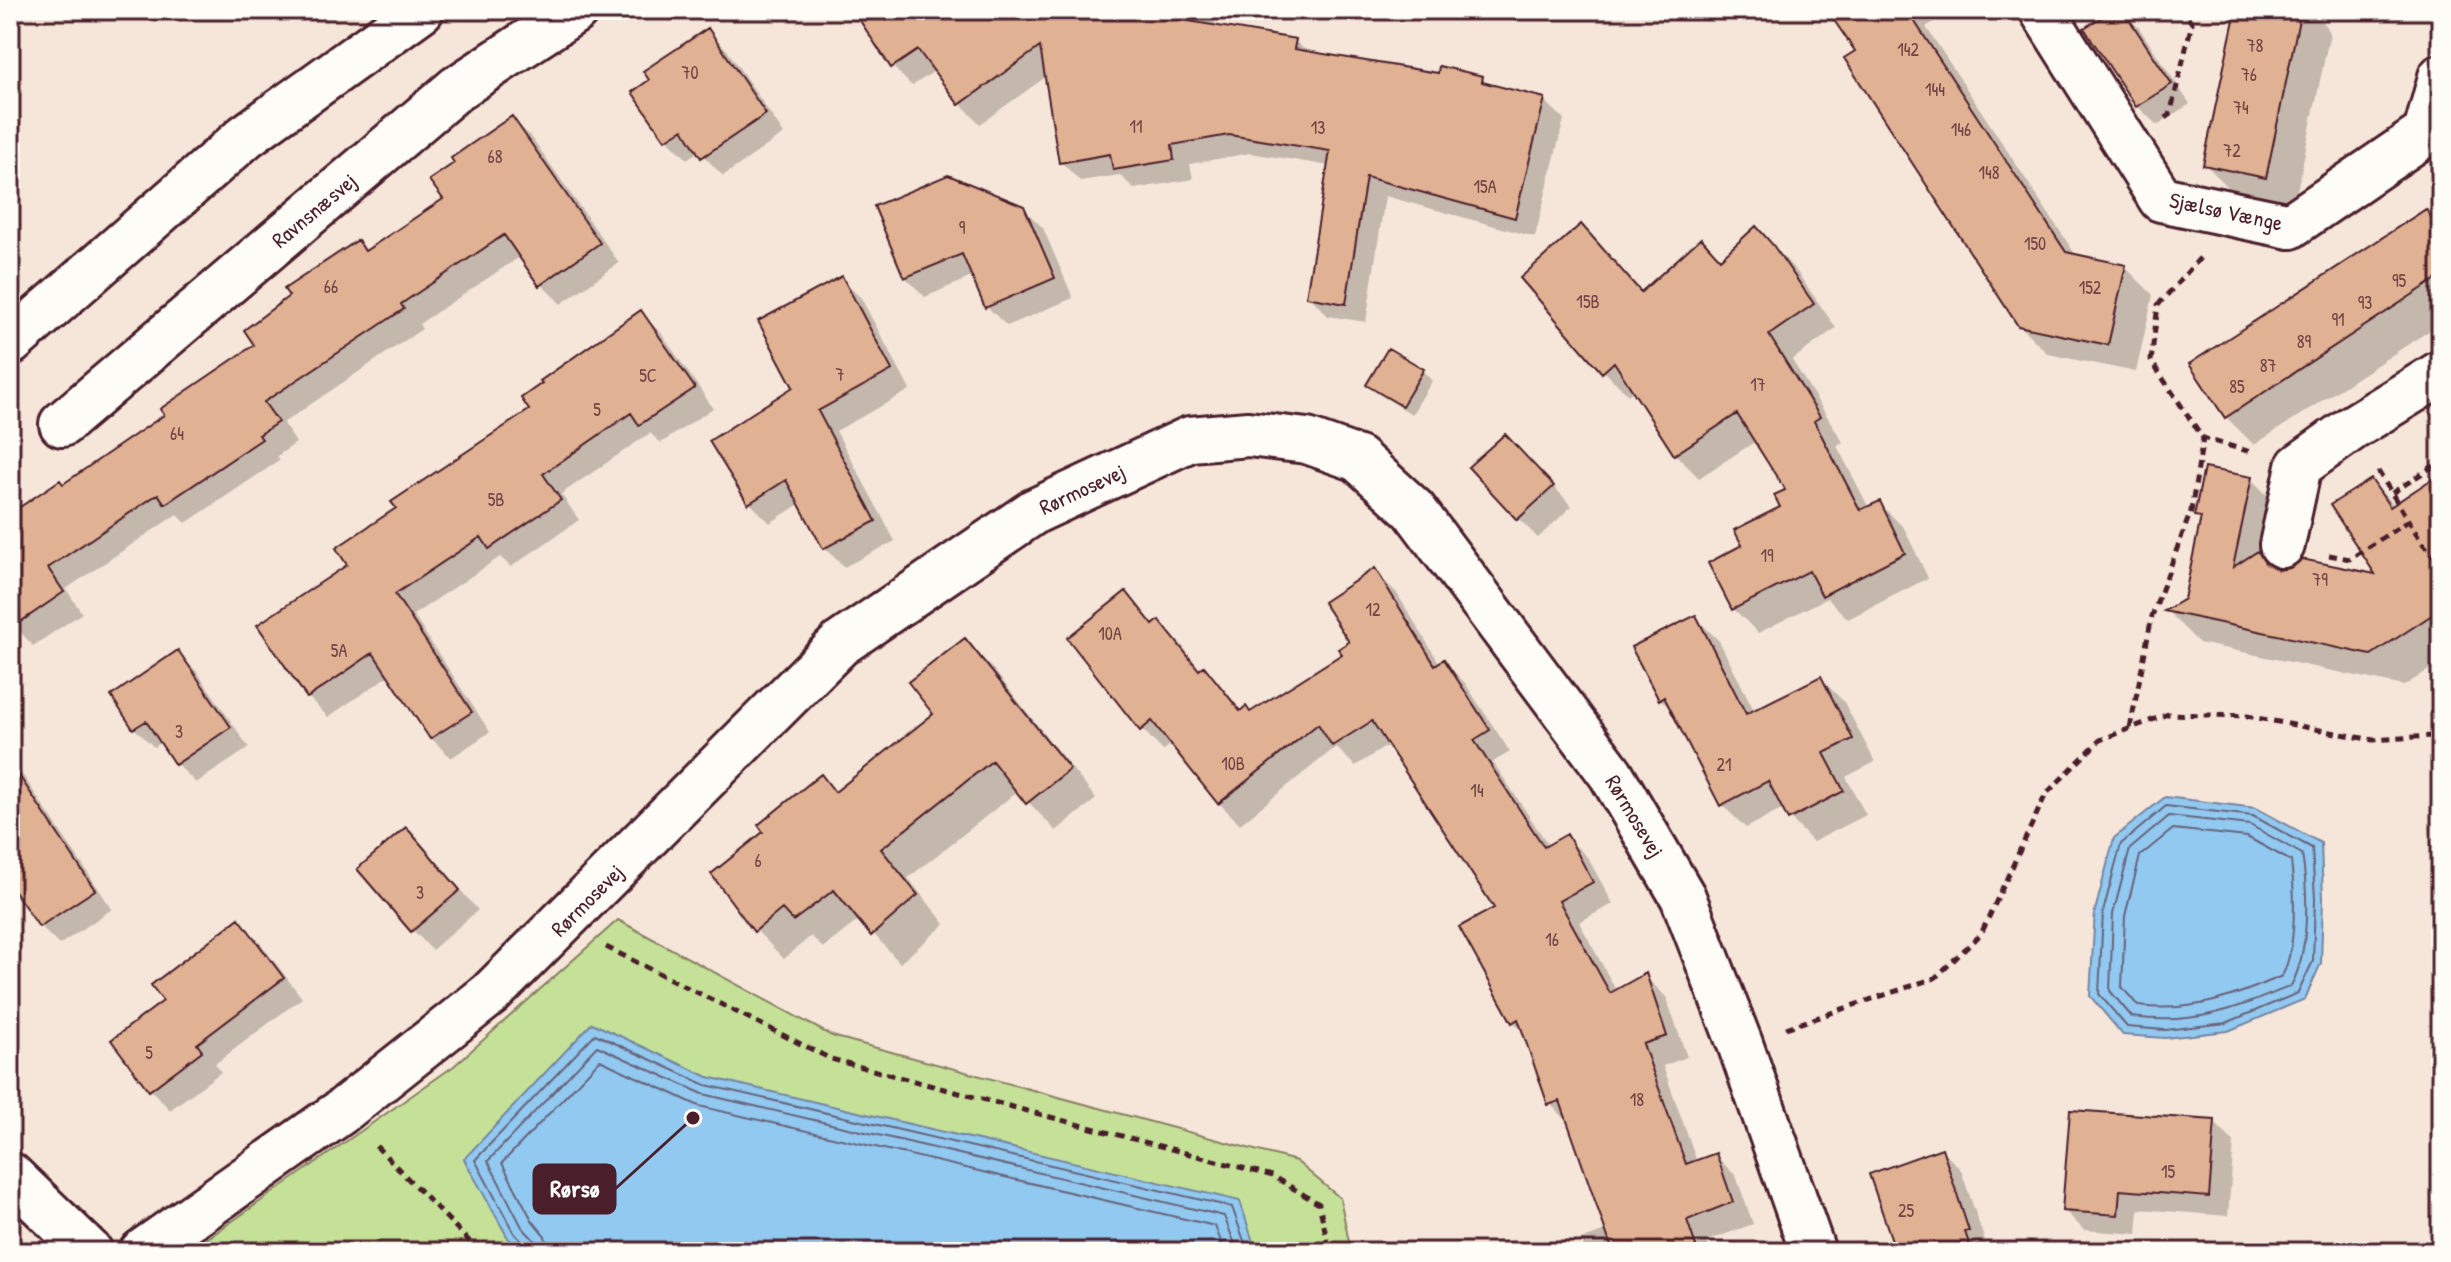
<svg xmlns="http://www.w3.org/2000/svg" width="2451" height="1262" viewBox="0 0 2451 1262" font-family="'Patrick Hand',sans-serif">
<rect width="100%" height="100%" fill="#f5e6d9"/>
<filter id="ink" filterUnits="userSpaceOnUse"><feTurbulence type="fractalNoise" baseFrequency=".0125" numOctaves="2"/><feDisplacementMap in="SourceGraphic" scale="16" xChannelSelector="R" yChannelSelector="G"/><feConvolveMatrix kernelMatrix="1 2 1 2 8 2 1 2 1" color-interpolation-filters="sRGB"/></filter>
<g filter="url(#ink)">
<path fill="#c5e198" stroke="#888062" stroke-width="2" d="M618,920L832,1036L1296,1161L1340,1198L1351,1252H188L454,1066Z"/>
<path fill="#92c9f1" stroke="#7585a2" stroke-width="2" d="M2165,797L2256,808L2321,843L2323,899L2321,963L2305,999L2228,1031L2165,1038L2123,1035L2090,996L2095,911L2114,838Z
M592,1023L708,1077L1240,1201L1256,1252H521L508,1238L464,1159Z"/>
<path fill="#0003" d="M855,10H1208L1218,28L1295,41L1308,53L1439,75L1482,78L1491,87L1544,100L1564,119L1535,237L1385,196L1366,322L1328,316L1309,296L1330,166L1250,153L1190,164L1193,179L1134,189L1120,175L1080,181L1061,162L1047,76L980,124L961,104L936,70L912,86L893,67Z
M1830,10H1930L1937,20L1926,27L2077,257L2125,267L2153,295L2136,372L2048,354L2019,325Z
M2116,10H2121L2139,28L2190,104L2157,125L2137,106Z
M2234,10H2315L2330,33L2294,205L2234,193L2206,165L2237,15Z
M707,30L727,50L784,134L723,176L699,151L687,159L667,139L635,92Z
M512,118L532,138L619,263L561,304L541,284L521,256L419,324L422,329L283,423L296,443L277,456L280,460L186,523L177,514L66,589L82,613L33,646L10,620V516L64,486L167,415L257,345L357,243L366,252L445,200Z
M1023,208L1043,228L1073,298L1007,326L987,307L974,276L925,297L905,277Z
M2426,211L2434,220L2441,216V323L2254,445L2226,417Z
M1581,227L1642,293L1721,261L1756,229L1780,253L1797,272L1836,328L1792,360L1843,442L1837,446L1869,508L1880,504L1904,528L1928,578L1848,619L1827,598L1758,633L1734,609L1745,546L1783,508L1788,490L1756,441L1699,478L1675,454L1634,390L1628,395L1604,371Z
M841,279L861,298L910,390L836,431L895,541L844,567L825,548L801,503L770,523L750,503L711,442L796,387Z
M641,313L661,333L713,408L661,443L650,433L561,494L579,520L511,567L500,557L413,615L490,732L451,758L431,738L390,675L328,717L308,697L349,566L398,509L532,410Z
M1423,371L1432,381L1412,414L1378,394L1368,384Z
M1525,456L1572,506L1538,538L1518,518Z
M2441,476V662L2404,686L2199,643L2168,612L2186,600L2203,521L2196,515L2251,479L2283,511L2271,567L2274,570L2379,577L2371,481L2395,506Z
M1374,571L1396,592L1440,664L1444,662L1465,683L1510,752L1493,762L1549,846L1567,837L1588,858L1613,904L1579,922L1617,992L1645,976L1666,997L1687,1057L1663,1066L1697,1162L1715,1155L1736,1176L1753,1224L1707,1241L1711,1252H1586L1581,1240L1608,1230L1570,1124L1550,1104L1526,1034L1513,1022L1497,908L1390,744L1355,766L1336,747L1240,824L1219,803L1172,743L1163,751L1142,729L1126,593L1155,625L1159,622L1180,643L1201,671L1204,669L1225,690L1242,712L1251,714L1344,655L1352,643Z
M1696,618L1719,641L1755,712L1821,679L1844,702L1875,762L1846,777L1866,815L1813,842L1790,818L1785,808L1746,828L1722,805L1675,713L1660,699Z
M965,640L993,669L1096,799L1056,831L1018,791L908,878L945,924L900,963L860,919L823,948L811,936L784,959L756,930L766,833L821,777L837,793L935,714Z
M178,653L198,673L249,748L196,783L177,764L162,742L154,747L134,728Z
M10,756L112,909L59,945L40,926L10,881Z
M2437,844H2441V950L2430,939Z
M425,850L478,910L432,950L413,930Z
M238,921L258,940L302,998L215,1064L221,1072L170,1110L151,1090L113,1041L166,1001Z
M2214,1122L2234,1142L2228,1216L2139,1209L2137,1234L2084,1230L2064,1210Z
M1942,1150L1961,1170L1988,1250L1898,1252Z
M2440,1170L2441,1252H2434Z"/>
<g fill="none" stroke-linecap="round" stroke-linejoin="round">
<path stroke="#67637a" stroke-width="2" d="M2166,806L2253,816L2312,848L2315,899L2313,961L2298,993L2226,1023L2165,1030L2127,1027L2099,994L2103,912L2121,844Z
M2169,816L2250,825L2302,854C2308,892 2310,951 2291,986C2235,1009 2194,1026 2132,1017L2110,991L2113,914L2130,849Z
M2173,829L2247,837L2291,861C2295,894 2297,947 2282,976C2234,997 2191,1013 2138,1006L2122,987L2125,916L2140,856Z
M526,1252L525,1245L514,1233L475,1160L595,1034L706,1085L1232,1207L1248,1252
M536,1252L534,1240L522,1227L488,1161L597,1046L703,1094L1224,1216L1238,1252
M548,1252L545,1236L532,1220L502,1163L600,1060L699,1106L1215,1226L1225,1252"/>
</g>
<path fill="#e1b193" stroke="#4a1f2b" stroke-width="2" d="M853,10H1123L1296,39L1294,49L1438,73L1439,66L1483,76L1482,82L1545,98L1515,218L1366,177L1346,304L1306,297L1330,151L1229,135L1172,145L1174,160L1113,170L1110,154L1059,163L1040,47L959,105L918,50L891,68Z
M1827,10H1907L2066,252L2126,265L2108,345L2018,326L1844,58L1855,51Z
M2113,10H2123L2172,84L2136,107L2084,28Z
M2236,10H2301L2266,178L2203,165Z
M708,28L766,114L701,158L683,129L665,140L632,92L649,80L643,71Z
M512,116L600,243L539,286L504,235L401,304L404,309L264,402L278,422L259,435L262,439L165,504L158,494L48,568L64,592L10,629V511L11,513L60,480L63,484L164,415L160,409L254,345L244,330L289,296L284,289L358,240L365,251L443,199L429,180L454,163L451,158Z
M948,175L1024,206L1055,278L985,308L962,254L904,278L874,206Z
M2426,209L2441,232V276L2225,418L2189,364Z
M1581,224L1641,292L1701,238L1720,259L1756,226L1773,245L1814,304L1769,335L1820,417L1814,421L1860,510L1880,501L1905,553L1822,596L1809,571L1732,610L1708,563L1742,545L1734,530L1780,507L1774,495L1785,490L1737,414L1674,455L1614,362L1602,373L1520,278Z
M842,276L892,370L818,411L876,521L823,549L786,480L748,504L709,441L793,387L758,321Z
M641,310L695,388L639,425L631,413L543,474L561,500L489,549L481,537L395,594L472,712L430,739L373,653L307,698L257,625L347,565L336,548L396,508L391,502L529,410L521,398L542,383L540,381Z
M1388,348L1424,369L1402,406L1366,385Z
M1505,434L1554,486L1517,520L1468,467Z
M2204,468L2252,477L2233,567L2258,551L2265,563L2278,570L2290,568L2302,559L2375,574L2330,505L2371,479L2390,507L2441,473V609L2371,655L2164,611L2184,599L2201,517L2194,516Z
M1375,568L1435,665L1444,659L1490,730L1474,740L1544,847L1567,834L1593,882L1559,901L1610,993L1646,973L1667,1036L1643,1044L1686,1164L1716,1153L1733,1202L1687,1220L1698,1252H1613L1560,1101L1548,1105L1518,1019L1512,1023L1459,927L1494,908L1372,721L1332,746L1318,724L1218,804L1152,721L1140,731L1067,638L1126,591L1153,625L1159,620L1199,670L1204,666L1240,711L1246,706L1250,712L1342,654L1338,649L1349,642L1323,602Z
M1696,615L1746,714L1821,676L1853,739L1824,753L1844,791L1788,820L1768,781L1720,806L1664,697L1659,700L1631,647Z
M965,638L1070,769L1026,804L992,761L881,849L918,895L871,936L834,890L793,921L782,909L754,932L711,874L763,832L758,825L821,774L835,792L933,714L908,682Z
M178,650L231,727L175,765L146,721L133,729L111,696Z
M10,762L95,890L39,927L10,885Z
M406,827L460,890L411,932L357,869Z
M239,918L284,978L197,1044L202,1051L149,1091L111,1040L163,1001L151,985Z
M2070,1110L2215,1120L2209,1197L2120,1190L2118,1215L2062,1211Z
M1942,1148L1969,1231L1965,1232L1972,1252H1896L1869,1174Z"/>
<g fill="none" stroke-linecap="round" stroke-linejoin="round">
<defs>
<path id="street" d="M2042,10L2161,199L2290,226L2426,133L2441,77
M62,424L456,89L576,10
M2282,545L2299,466L2352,428L2441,373
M10,1175L90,1252
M142,1252L341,1112L490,994L840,644L1035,511L1190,439L1248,434L1307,441L1358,459L1414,510L1611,774L1683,897L1740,1044L1813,1252"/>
<path id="secondary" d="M10,343L246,136L421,10"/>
</defs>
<use href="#street" stroke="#4a1f2b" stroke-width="50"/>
<use href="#secondary" stroke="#4a1f2b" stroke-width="50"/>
<path stroke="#4a1f2b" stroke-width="5" stroke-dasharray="8 6" stroke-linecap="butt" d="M2166,118L2170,115L2192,23L2183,10
M2200,258L2158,305L2151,361L2203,438L2254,453
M2378,471L2421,541L2441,566
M2392,493L2441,461
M2329,555L2350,559L2408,521
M2130,728L2152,616L2191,511L2203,438
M606,947L831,1059L1273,1176L1319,1204L1330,1252
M1786,1028L1935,978L1981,934L2046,794L2100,740L2168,714L2247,716L2373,740L2431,736L2441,731
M376,1146L480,1252"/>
<use href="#street" stroke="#fdfcf7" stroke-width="44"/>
<use href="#secondary" stroke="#fdfcf7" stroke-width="44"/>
</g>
</g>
<g text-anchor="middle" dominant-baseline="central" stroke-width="6" stroke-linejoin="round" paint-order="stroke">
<g font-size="18" fill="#704445">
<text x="2255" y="45">78</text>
<text x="1908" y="49">142</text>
<text x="690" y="72">70</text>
<text x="2249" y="74">76</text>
<text x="1935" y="89">144</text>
<text x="2241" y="107">74</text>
<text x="1136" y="126">11</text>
<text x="1318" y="127">13</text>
<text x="1961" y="129">146</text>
<text x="2232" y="150">72</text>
<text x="495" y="156">68</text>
<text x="1989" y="172">148</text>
<text x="1485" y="186">15A</text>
<text x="962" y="227">9</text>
<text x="2035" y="243">150</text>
<text x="2399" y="280">95</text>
<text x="331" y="286">66</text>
<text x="2090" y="287">152</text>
<text x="1588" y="301">15B</text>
<text x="2365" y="302">93</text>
<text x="2338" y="319">91</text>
<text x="2304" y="341">89</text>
<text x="2268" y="365">87</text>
<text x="840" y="374">7</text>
<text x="648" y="375">5C</text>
<text x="1758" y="384">17</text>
<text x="2237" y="386">85</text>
<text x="597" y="409">5</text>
<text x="177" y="433">64</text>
<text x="496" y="499">5B</text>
<text x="1767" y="555">19</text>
<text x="2320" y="579">79</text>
<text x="1373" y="609">12</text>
<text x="1110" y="633">10A</text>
<text x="339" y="650">5A</text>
<text x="179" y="731">3</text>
<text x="1233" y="763">10B</text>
<text x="1724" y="764">21</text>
<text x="1477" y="790">14</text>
<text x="758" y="860">6</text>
<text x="420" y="892">3</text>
<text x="1552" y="939">16</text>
<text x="149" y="1052">5</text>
<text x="1637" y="1099">18</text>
<text x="2168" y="1171">15</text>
<text x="1906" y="1210">25</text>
</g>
<g font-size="22" fill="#4a1f2b" stroke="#fdfcf7">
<text transform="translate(314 210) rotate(-40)">Ravnsnæsvej</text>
<text transform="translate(2226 211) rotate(12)">Sjælsø Vænge</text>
<text transform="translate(1082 489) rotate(-25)">Rørmosevej</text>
<text transform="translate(1635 816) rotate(59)">Rørmosevej</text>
<text transform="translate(587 900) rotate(-45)">Rørmosevej</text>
</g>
</g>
<path fill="none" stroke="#4a1f2b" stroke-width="3" d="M693 1118L615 1189"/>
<circle fill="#4a1f2b" stroke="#fdfcf7" stroke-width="3" cx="693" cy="1118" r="8"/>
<rect fill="#4a1f2b" stroke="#4a1f2b" stroke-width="3" x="534" y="1165" width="81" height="48" rx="8"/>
<g font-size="24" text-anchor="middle" font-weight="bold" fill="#fff">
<text x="575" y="1197">Rørsø</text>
</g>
<rect width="2451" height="1262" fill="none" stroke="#fdfcf7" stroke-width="40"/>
<rect x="20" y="20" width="2411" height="1222" fill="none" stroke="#4a1f2b" stroke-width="3" filter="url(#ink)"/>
</svg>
